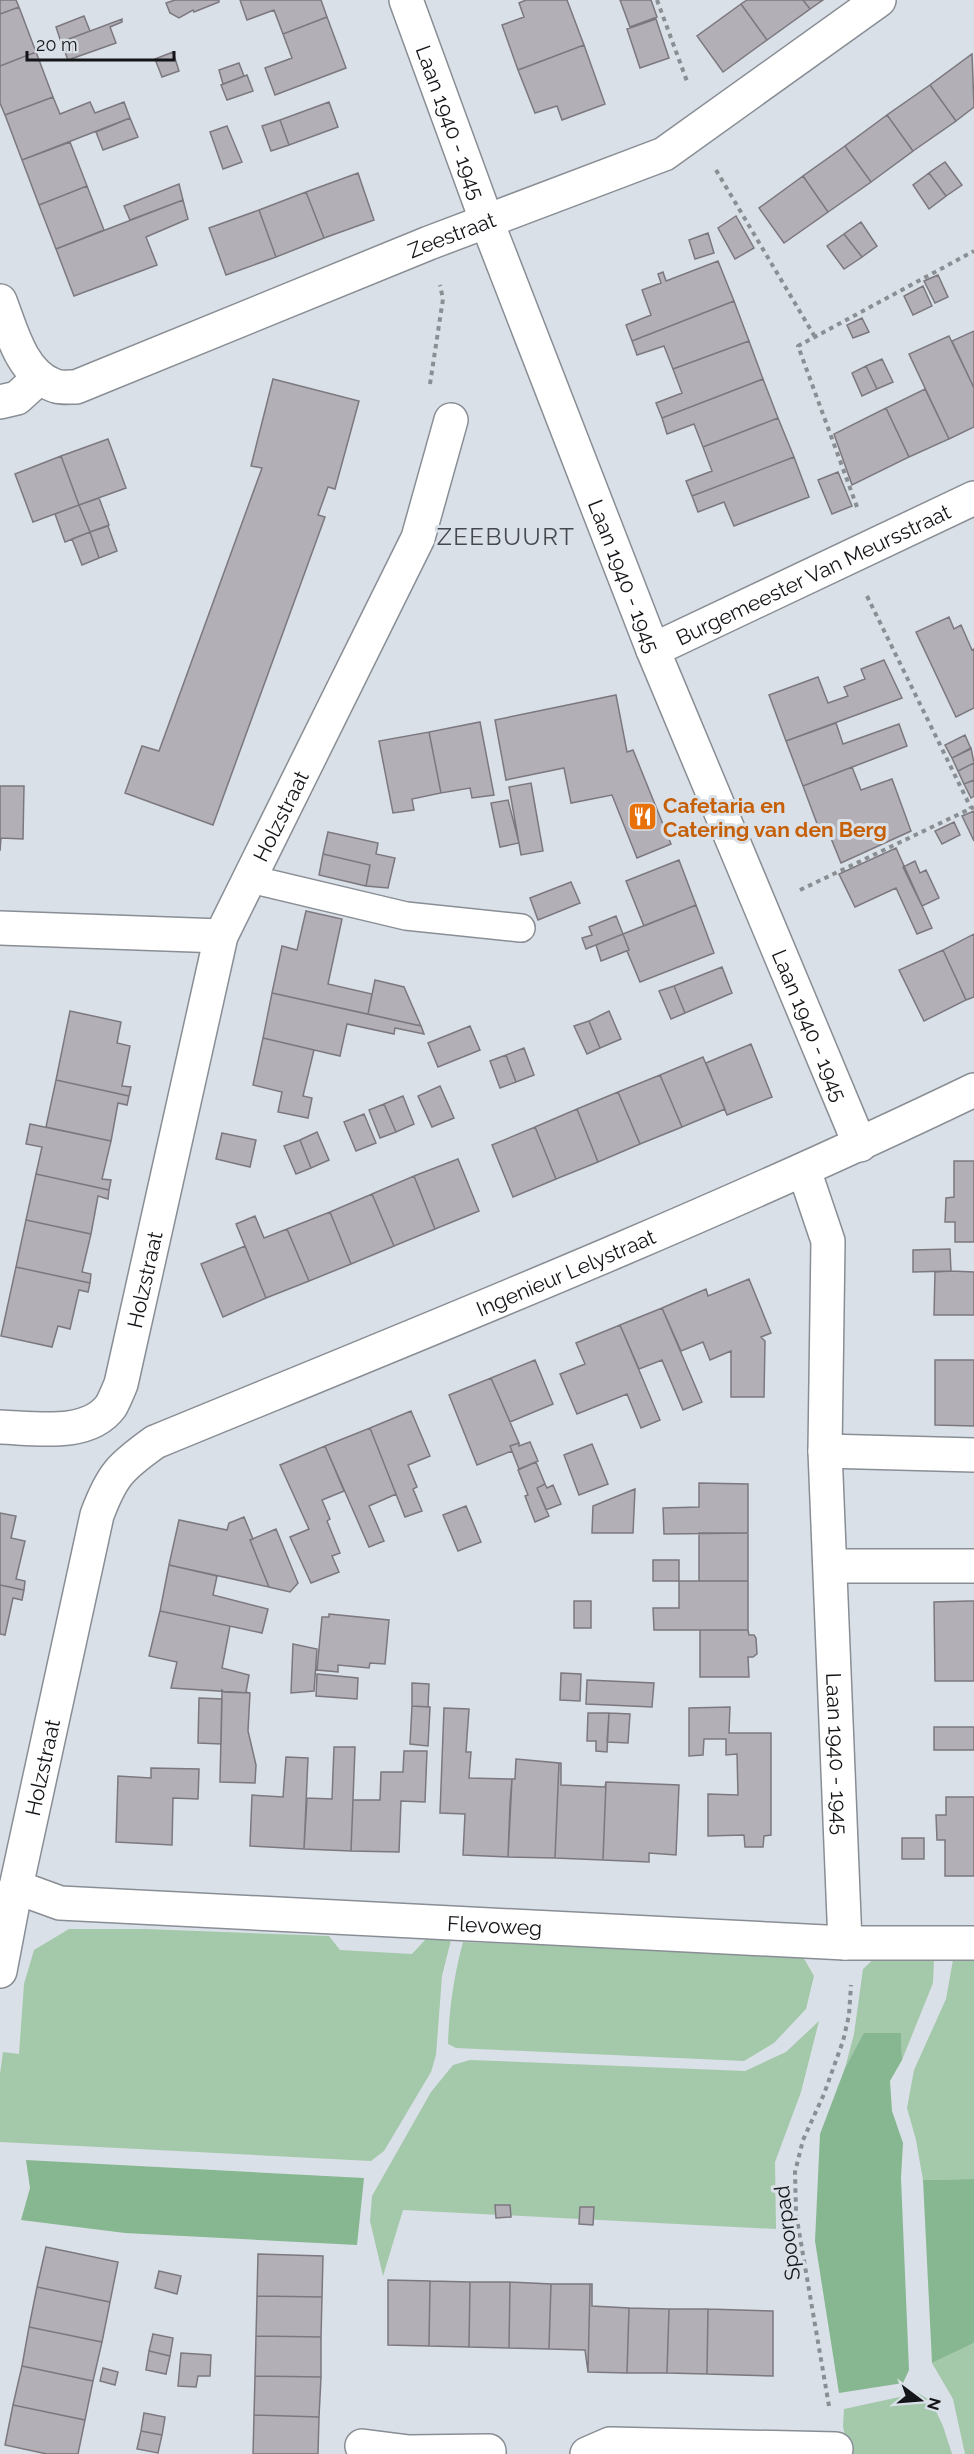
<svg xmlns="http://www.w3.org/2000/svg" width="974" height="2454" viewBox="0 0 974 2454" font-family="Raleway,sans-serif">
<rect width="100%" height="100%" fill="#dae0e7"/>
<path fill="#a4c8aa" d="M69,1929H145L329,1936L340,1950L412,1954L426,1939L451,1940L442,1976L436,2055L431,2072L384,2151L371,2161L0,2142V2074L3,2052L19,2054L24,1984L34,1950Z
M463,1942L802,1955L814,1976L806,2009L774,2043L744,2061L456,2048L448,2044C449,2009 454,1975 463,1942Z
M875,1958L934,1959L933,1983L902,2060L901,2033H865L845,2068L854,2034L863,1969Z
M974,1959V2179L923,2180L916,2140L907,2108L914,2070L946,1999L953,1960Z
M819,2021L801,2092L775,2162L776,2229L403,2210L383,2276L370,2221L372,2196L431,2092L453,2065L470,2060L745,2071L786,2052Z
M974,2343V2454H965L953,2399L932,2363Z
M918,2393L931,2401L943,2426L952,2454H848L843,2426L844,2409Z"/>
<path fill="#87b791" d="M864,2033H901L902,2060L890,2081L892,2111L903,2143L901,2178L909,2370L903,2383L839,2393L815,2241L820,2134L845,2068Z
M26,2160L364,2178L357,2245L125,2233L21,2220L30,2188Z
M974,2179V2343L932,2363L923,2180Z"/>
<path fill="#b2afb6" stroke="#7c7880" stroke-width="1.5" d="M0,0H16L19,7L0,14Z
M175,0H219V2L194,12L193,10L179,18L170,13L166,3Z
M240,0H321L327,17L283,34L274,10L247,20Z
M526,0H567L584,45L518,70L502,25L524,17L519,3Z
M620,0H651L657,17L630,27Z
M747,0H803L810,9L767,40L741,4Z
M803,0H823L810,9Z
M741,4L767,40L723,72L697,36Z
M19,7L36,52L0,66V14Z
M84,16L90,31L61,42L56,27Z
M327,17L346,68L275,95L265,68L292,58L283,34Z
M122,19V22L110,27L116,43L68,60L61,42Z
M656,19L669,58L640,68L627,29Z
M584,45L605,104L562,120L557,106L535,113L518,70Z
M36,52L53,97L5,115L0,103V66Z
M173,52L179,71L162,77L155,59Z
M972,54L974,107L956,121L930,85Z
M239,63L244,76L223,84L219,70Z
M247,75L253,91L227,100L221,85Z
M930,85L956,121L913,151L887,115Z
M53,97L60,114L90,102L95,113L124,102L130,118L22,160L5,115Z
M329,102L338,127L289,145L280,120Z
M887,115L913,151L871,182L845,146Z
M130,118L138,137L103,150L96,132Z
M280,120L289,145L271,151L262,126Z
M227,126L242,162L223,169L210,132Z
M70,142L87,186L39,205L22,160Z
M845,146L871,182L828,212L803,176Z
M945,162L962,185L946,196L929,173Z
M358,173L374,220L324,238L306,192Z
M929,173L946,196L929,209L913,185Z
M803,176L828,212L784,243L759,208Z
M179,184L183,200L130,220L124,206Z
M87,186L104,230L56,249L39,205Z
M306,192L324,238L276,257L259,210Z
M183,200L188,219L146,237L157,265L74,296L56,249Z
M259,210L276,257L226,275L209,228Z
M736,216L754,248L735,259L718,228Z
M861,222L877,246L862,257L844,234Z
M708,233L714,253L695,259L689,240Z
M844,234L862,257L844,269L827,246Z
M718,261L734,301L632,341L626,325L651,315L642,290L661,283L658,274L663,272L666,281Z
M938,275L948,297L935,303L924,281Z
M923,286L932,306L913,315L904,296Z
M734,301L749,341L673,369L664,346L637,355L632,341Z
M862,318L869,332L853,338L847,325Z
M974,331V388L952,341Z
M949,336L974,388V427L949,439L909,354Z
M749,341L763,379L662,418L656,403L682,393L673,369Z
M882,359L893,382L877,389L866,366Z
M866,366L877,389L862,396L852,373Z
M273,379L359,401L335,489L328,487L318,515L325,517L213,825L125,793L142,746L159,751L262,468L251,466Z
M763,379L778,418L703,447L694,424L667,434L662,418Z
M925,389L949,439L909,457L886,408Z
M886,408L909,457L852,485L834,434Z
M778,418L794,457L692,496L686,481L712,471L703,447Z
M108,439L126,488L79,505L61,456Z
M61,456L79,505L33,522L15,474Z
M794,457L809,497L734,526L724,502L698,512L692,496Z
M838,472L852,506L832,514L818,480Z
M99,498L109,525L90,532L79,505Z
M79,505L90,532L65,542L55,514Z
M108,526L117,551L99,558L90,532Z
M90,532L99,558L82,565L72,539Z
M949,617L954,629L961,625L972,650L974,649V708L956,717L916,632Z
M884,660L902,698L786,741L769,695L818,677L828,703L848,696L844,687L865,679L861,669Z
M616,695L627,752L633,750L671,844L637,858L612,795L571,803L564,768L506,780L495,720Z
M480,722L494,795L472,798L470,788L441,793L429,732Z
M836,723L843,744L899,724L907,746L803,786L786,741Z
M429,732L441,793L412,799L414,810L393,813L379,741Z
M965,735L971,749L952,758L945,745Z
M971,748L974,763L958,771L952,758Z
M974,763V780L964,784L958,771Z
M852,767L861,790L892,779L911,831L841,863L826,826L819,829L803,786Z
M974,780V796L971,798L964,784Z
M531,783L543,851L521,855L509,787Z
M0,786H24L23,839L1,838L0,851Z
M508,800L519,843L500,847L491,803Z
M974,811V841L962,816Z
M954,822L960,835L942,844L935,831Z
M328,832L378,843L376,854L395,858L388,888L366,886L370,865L323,854Z
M896,848L932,928L917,934L896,888L855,907L839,874Z
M323,854L370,865L366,886L319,875Z
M679,860L696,905L644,926L626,881Z
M915,861L920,873L926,870L939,898L922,906L903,867Z
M571,882L580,903L538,920L530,898Z
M696,905L714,953L640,982L627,951L629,950L623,934Z
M306,911L342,919L328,984L372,994L368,1014L272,993L282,946L297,950Z
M616,916L623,934L586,949L582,938L592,935L589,927Z
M623,934L629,950L601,961L596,945Z
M974,934V997L966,1000L943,950Z
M943,950L966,1000L924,1021L899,970Z
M722,967L732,993L685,1013L674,986Z
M375,980L404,987L421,1026L368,1014Z
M674,986L685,1013L671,1019L659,991Z
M272,993L421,1026L424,1034L395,1028L394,1034L347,1024L340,1056L263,1038Z
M70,1011L121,1022L117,1043L130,1046L122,1086L131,1087L129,1096L56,1080Z
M609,1011L621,1039L600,1048L589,1021Z
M589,1021L600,1048L587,1054L574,1026Z
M470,1026L480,1050L438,1067L428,1043Z
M263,1038L314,1050L303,1096L312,1098L308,1118L278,1112L282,1092L253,1085Z
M751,1044L772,1097L727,1115L706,1063Z
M524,1048L534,1075L516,1082L506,1055Z
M506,1055L516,1082L500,1088L490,1061Z
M703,1057L725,1109L682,1127L660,1075Z
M660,1075L682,1127L640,1144L618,1092Z
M56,1080L129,1096L127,1105L118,1103L111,1141L46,1127Z
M440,1086L454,1118L432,1127L418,1096Z
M618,1092L640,1144L598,1162L577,1109Z
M403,1096L414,1124L396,1132L384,1104Z
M384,1104L396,1132L380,1138L369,1110Z
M577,1109L598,1162L556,1179L535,1127Z
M364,1114L376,1143L356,1151L344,1122Z
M30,1124L111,1141L102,1179L111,1180L109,1190L36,1174L42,1147L26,1144Z
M535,1127L556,1179L513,1197L492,1145Z
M317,1132L329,1160L311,1168L300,1140Z
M222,1133L256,1140L250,1167L216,1159Z
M300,1140L311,1168L296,1174L284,1146Z
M458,1159L479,1211L435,1229L414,1176Z
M954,1161H974V1242H955V1222H945L946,1198L954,1197Z
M36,1174L109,1190L108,1199L98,1196L91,1234L26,1220Z
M414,1176L435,1229L394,1246L372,1194Z
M372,1194L394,1246L351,1264L330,1212Z
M330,1212L351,1264L309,1281L287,1229Z
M255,1216L264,1238L287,1229L309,1281L266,1298L236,1224Z
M26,1220L91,1234L82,1272L91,1274L90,1283L16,1267Z
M245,1246L266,1298L223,1317L201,1264Z
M950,1249L951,1271L913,1272V1250Z
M16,1267L90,1283L88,1292L79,1290L70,1329L58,1326L52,1347L1,1336Z
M951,1271L974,1272V1315H934L935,1272Z
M749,1279L771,1333L761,1337L765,1341L764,1397H731V1351L710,1360L703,1342L681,1351L662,1308L706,1289L708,1296Z
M662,1308L702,1402L683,1410L662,1360L639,1369L620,1325Z
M620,1325L660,1420L641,1428L627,1394L577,1414L560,1374L585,1364L576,1343Z
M535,1360L553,1404L510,1422L491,1378Z
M935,1360H974V1426L935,1425Z
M491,1378L519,1443L510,1446L512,1451L477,1465L449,1395Z
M411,1411L430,1456L408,1465L417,1487L413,1489L422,1511L405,1517L370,1428Z
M370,1428L396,1494L369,1506L384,1541L369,1547L325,1446Z
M530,1442L538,1461L519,1469L510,1446L519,1443V1446Z
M592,1444L608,1484L579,1495L564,1455Z
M325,1446L344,1491L322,1500L330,1519L327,1521L340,1553L332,1556L339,1572L311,1583L290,1537L309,1529L280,1465Z
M536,1462L545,1484L537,1488L549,1516L535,1522L525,1496L528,1495L518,1470Z
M699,1483L748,1484V1533L664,1534L663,1508L699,1507Z
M545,1484L547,1488L553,1485L561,1504L546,1510L537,1488Z
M635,1489L633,1533H592L593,1506Z
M466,1506L481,1542L458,1551L443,1515Z
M0,1513L16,1516L11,1538L25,1541L16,1579L25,1581L24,1590L0,1585Z
M244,1517L253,1539L250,1540L269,1587L169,1565L179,1520L227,1530L229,1523Z
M276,1529L298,1583L290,1592L269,1587L250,1540Z
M699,1533H748V1581H699Z
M653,1560H679V1581H653Z
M169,1565L217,1576L213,1595L268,1609L262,1633L160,1611Z
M679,1581H748V1630H654L653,1608H679Z
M0,1585L24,1590L22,1600L13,1598L5,1635L0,1634Z
M574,1601H591V1628H574Z
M968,1601H974V1681H935L934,1602Z
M160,1611L230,1626L222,1668L249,1675L246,1692L250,1693L171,1688L177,1662L149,1656Z
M329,1614L389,1620L385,1664L370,1663L369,1668L338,1665V1672L317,1670L322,1617H329Z
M700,1630H748L749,1635H754L756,1638L757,1654L753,1657H748L749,1677H700Z
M293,1644L317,1649L314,1691L291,1693Z
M561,1673L581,1674L580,1701L560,1700Z
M317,1674L358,1678L357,1699L316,1696Z
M587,1680L654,1683L652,1707L586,1704Z
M412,1683L429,1684L428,1707L412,1706Z
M222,1690L224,1692L250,1693L248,1731L256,1765L255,1783L220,1782Z
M199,1698L222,1699L221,1744L198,1743Z
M412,1706L430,1707L428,1746L410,1744Z
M730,1707L729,1733H771V1835L764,1836L763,1847H745L744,1835L708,1836V1794L738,1795L737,1754L726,1755V1739H704L703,1755L689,1756V1708Z
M444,1708L469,1709L466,1752H471L469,1778L512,1779L508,1857L463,1855L465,1814L440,1813Z
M588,1713H609L607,1752L596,1751V1741H587Z
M609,1713L630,1714L628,1743L607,1742Z
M934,1727H974V1750H934Z
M334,1747H355L351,1851L304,1849L307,1798L332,1799Z
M404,1751H427L425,1802L401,1801L399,1852L351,1851L353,1800H380L381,1772H403Z
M286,1757L308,1758L304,1849L250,1846L252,1795L283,1797Z
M516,1759L559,1763L555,1858L508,1857L510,1804L512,1779H515Z
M559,1763H561V1785L605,1787L606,1782L603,1860L555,1858Z
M151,1768L199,1769L198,1799L173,1798L172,1845L116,1842L118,1776L151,1778Z
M606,1782L679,1785L676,1855L649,1853V1862L603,1860Z
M946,1797H974V1876H945V1840H937L936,1815H946Z
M902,1838H924V1859H902Z
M495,2205H510L511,2217L496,2218Z
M580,2207H594L593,2225L579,2224Z
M46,2247L118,2262L110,2302L37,2287Z
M258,2254L323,2256L322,2297L257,2296Z
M159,2271L181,2276L177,2294L155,2288Z
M388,2280L430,2281L429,2346L388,2345Z
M430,2281L470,2282L469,2347L429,2346Z
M470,2282H510L509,2348L469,2347Z
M510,2282L551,2284L549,2349L509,2348Z
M551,2284H590L588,2372L585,2350L549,2349Z
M590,2284H592V2306L629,2308L627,2373L588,2372Z
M37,2287L110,2302L102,2342L29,2327Z
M257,2296L322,2297L321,2337L256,2336Z
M629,2308L669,2309L667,2373H627Z
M669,2309H708L707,2374L667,2373Z
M708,2309L773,2311V2376L707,2374Z
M29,2327L102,2342L93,2381L22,2366Z
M153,2334L173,2338L170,2356L149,2351Z
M256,2336L321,2337V2377L255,2376Z
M149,2351L170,2356L166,2374L146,2370Z
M181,2353L211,2355L210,2376H198L196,2387L178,2386Z
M22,2366L93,2381L85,2420L13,2405Z
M103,2368L118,2372L115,2385L100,2381Z
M255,2376L321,2377L319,2417L254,2415Z
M13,2405L85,2420L78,2454H47L5,2445Z
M144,2413L165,2417L162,2435L141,2431Z
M254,2415L319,2417L318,2454H253Z
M141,2431L162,2435L158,2453L137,2449Z"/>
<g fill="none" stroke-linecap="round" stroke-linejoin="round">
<defs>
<path id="lane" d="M250,879L406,916L521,928"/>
<g id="street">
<path id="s1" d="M406,0L487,222L653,650L860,1145"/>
<path id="s2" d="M0,301C11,329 21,373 53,385C59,388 68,387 76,387L429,243L664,154L879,0"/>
<path d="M0,402L17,398L39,378"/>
<path id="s3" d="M653,650L974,498"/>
<path d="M0,928L221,936"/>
<path id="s4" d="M804,1170L828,1241L825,1451L845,1943"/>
<path id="s5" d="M0,1427C34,1428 88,1438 111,1406C115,1399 118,1391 121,1384L221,936L418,538L451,420"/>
<path d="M825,1451L974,1455"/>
<path d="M831,1566H974"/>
<path id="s6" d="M16,1887L60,1903L845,1943H974"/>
<path id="s7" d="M0,1971L16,1887L97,1515C112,1475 120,1467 155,1442C430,1329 706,1219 974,1090"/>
<path d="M362,2446L409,2452L489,2451V2454"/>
<path d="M587,2454L610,2444L836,2449"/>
</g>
</defs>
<use href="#lane" stroke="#898e95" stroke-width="30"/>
<use href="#street" stroke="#898e95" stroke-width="36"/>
<path stroke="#8a8f94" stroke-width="4" stroke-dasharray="4.5 4.5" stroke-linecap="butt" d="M657,0L688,84
M716,170L815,337
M430,384L443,299L440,285
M857,507L798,346L974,251
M867,596L971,808
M800,890L974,807
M829,2406L796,2214L795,2172L803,2140L824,2094L843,2041L849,2015L851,1985"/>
<use href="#lane" stroke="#fff" stroke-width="27"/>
<use href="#street" stroke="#fff" stroke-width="33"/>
</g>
<defs>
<symbol id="restaurant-square" viewBox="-11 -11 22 22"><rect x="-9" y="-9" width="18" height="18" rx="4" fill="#e8710a" stroke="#dae0e7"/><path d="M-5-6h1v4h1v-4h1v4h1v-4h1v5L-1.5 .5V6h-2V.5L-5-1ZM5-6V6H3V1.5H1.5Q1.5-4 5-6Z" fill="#fff"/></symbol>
</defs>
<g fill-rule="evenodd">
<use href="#restaurant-square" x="626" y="800" width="33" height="33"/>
</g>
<g text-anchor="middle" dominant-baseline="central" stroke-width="6" stroke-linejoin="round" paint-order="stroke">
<g font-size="21" fill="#131518" stroke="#dae0e7">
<text stroke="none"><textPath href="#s1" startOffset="130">Laan 1940 - 1945</textPath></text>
<text stroke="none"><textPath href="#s2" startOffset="531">Zeestraat</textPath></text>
<text stroke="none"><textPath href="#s3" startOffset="177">Burgemeester Van Meursstraat</textPath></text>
<text stroke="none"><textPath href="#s1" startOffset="616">Laan 1940 - 1945</textPath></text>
<text stroke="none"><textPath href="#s5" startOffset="735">Holzstraat</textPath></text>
<text stroke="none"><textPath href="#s1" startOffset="1102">Laan 1940 - 1945</textPath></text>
<text stroke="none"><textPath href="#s7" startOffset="1006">Ingenieur Lelystraat</textPath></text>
<text stroke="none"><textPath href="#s5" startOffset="249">Holzstraat</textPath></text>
<text stroke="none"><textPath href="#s4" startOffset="588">Laan 1940 - 1945</textPath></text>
<text stroke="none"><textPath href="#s7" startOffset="208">Holzstraat</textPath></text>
<text stroke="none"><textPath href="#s6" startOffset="482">Flevoweg</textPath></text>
<text transform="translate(787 2233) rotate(-97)">Spoorpad</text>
</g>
<g font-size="21" font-weight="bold" fill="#c56008" stroke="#dae0e7" text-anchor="start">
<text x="663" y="805">Cafetaria en<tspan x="663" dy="24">Catering van den Berg</tspan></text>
</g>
<g font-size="24" letter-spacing="1.5" fill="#45494f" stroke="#dae0e7">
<text x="506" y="536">ZEEBUURT</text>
</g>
</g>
<g transform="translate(920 2400) rotate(106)" stroke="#dae0e7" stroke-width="4.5" paint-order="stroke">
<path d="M0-4.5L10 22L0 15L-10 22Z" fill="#131518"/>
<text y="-9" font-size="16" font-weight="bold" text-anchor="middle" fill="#131518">N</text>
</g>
<path d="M27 51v9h147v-9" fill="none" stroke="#131518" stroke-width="3"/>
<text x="36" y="51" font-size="18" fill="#131518" stroke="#dae0e7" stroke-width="4.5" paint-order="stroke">20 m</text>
</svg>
